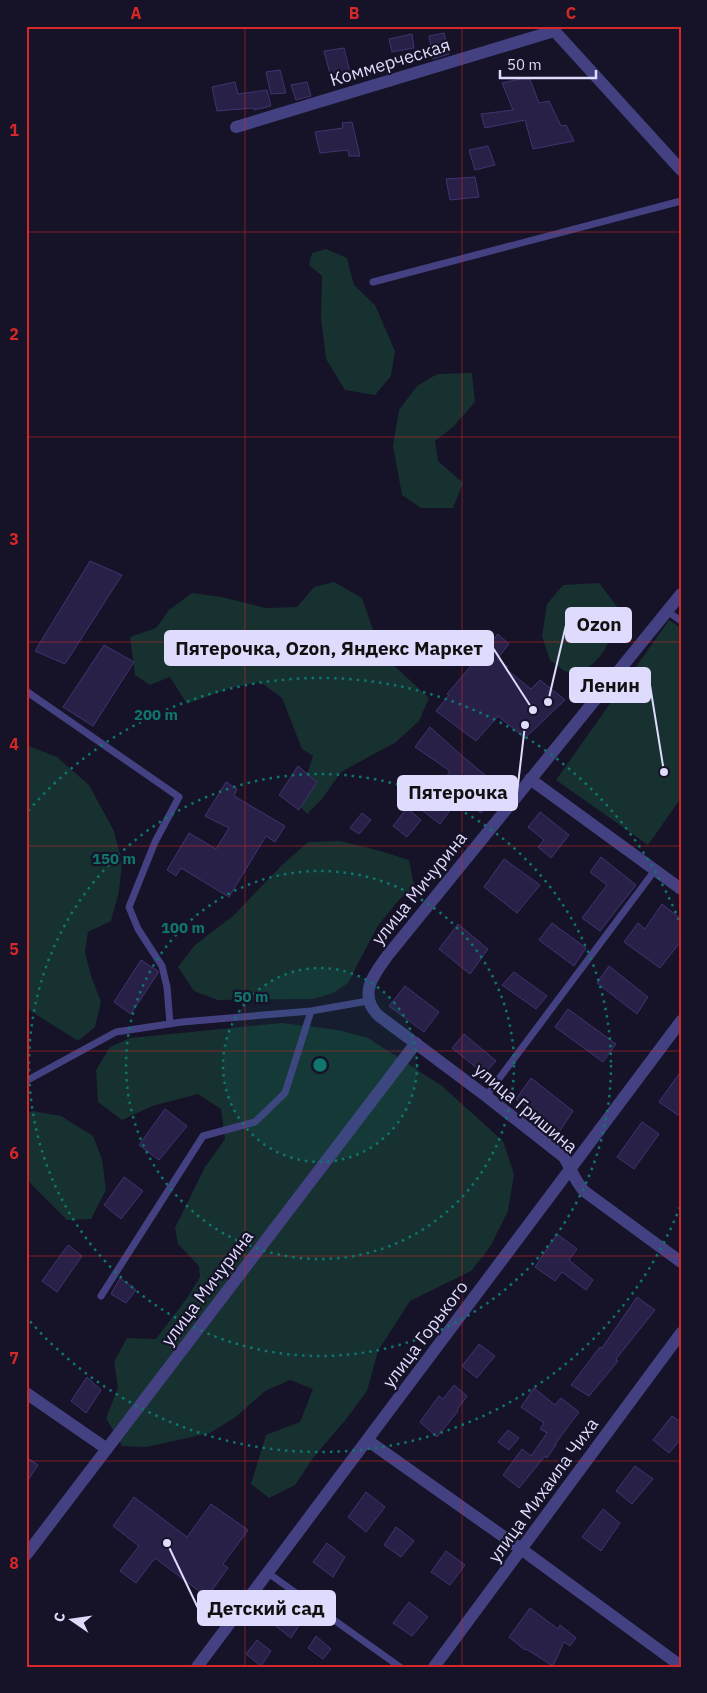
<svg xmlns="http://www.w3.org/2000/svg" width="707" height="1693" viewBox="0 0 707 1693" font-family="'IBM Plex Sans',sans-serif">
<rect width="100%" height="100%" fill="#161227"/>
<path fill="#163130" d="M326,249L347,258L354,285L375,305L395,351L391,376L375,395L345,390L326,359L321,318L322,276L309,265L312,253Z
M472,373L475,402L453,427L435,441L438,461L463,483L453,508H421L402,495L393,446L399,410L417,386L437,374Z
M334,582L362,598L372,627L386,658L429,698L419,721L396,742L341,772L322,799L307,814L294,799L305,781L313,756L302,749L282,698L260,682L230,688L187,704L170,677L150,685L135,675L130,637L156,628L169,610L192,593L222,597L266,608L297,607L314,587Z
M599,583L619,609C610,639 608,657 578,674L564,671L550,660L542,636L547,604L563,585Z
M669,620L681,628V798L648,845L556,780Z
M26,745L57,757L89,785L114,831L122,863L119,891L111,921L88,932L85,952L91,976L101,1002L95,1027L78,1041L26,1008Z
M340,841L377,850L409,860L414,886L398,901L377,927L348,983L333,993L313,999L218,1000L194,991L178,967L195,945L233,916L282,865L308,842Z
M282,1023L338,1030L368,1038L442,1086L503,1141L514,1174L508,1211L490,1247L471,1271L410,1301L378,1351L367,1391L347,1418L313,1458L295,1485L269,1498L251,1484L266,1435L300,1422L313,1389L290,1380L265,1391L237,1416L210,1433L146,1447L122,1446L106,1418L118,1388L114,1362L127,1338L156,1339L187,1298L200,1277L199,1266L178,1244L175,1228L205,1167L225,1139L221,1109L198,1094L152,1106L122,1120L98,1102L96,1070L110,1047L130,1038Z
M33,1111L61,1116L93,1136L102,1159L106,1190L91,1219L67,1220L26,1179V1114Z"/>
<path fill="#282047" stroke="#403471" d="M444,33L449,54L433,59L429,36Z
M412,34L414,48L392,52L389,39Z
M344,48L352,80L333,85L324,51Z
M280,70L286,93L271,94L266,72Z
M529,77L539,103L549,101L561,126L566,125L574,141L533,149L525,120L485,128L481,114L513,110L502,83Z
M235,82L238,94L267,90L271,106L254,110V108L217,111L212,87Z
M307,82L311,96L296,100L291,85Z
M352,122L360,156H349L348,150L320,153L315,132L343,128L342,123Z
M488,146L495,165L475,170L469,150Z
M475,177L479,197L450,200L446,179Z
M90,561L122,575L65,664L35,651Z
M498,634L509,644L497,659L508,667L506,669L531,689L540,680L565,700L525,738L498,716L476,741L436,711L449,695L447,694Z
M104,645L134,662L93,726L63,707Z
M430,727L461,755L503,790L481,813L460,797L440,824L423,811L450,771L415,747Z
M298,766L317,782L299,810L279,795Z
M226,782L237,789L234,796L285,826L275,842L266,836L229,897L181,868L176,876L167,870L189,833L216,849L229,828L205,816Z
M407,808L421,820L407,837L393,826Z
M540,812L569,835L551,858L538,847L544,840L528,827Z
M362,813L371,820L359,834L350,828Z
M601,857L636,885L600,931L582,918L607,885L590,872Z
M504,859L540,885L517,913L484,887Z
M662,904L681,919V941L660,968L624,942L638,923L645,929Z
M552,923L586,948L574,966L539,940Z
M458,924L488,949L470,974L439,949Z
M141,960L158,971V973L131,1014L114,1002Z
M609,966L648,997L637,1014L597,983Z
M514,972L547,996L536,1009L502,985Z
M405,986L439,1012L424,1032L389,1006Z
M568,1009L616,1044L603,1062L555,1027Z
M464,1034L496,1061L484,1074L452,1048Z
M681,1071V1117L659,1102Z
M531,1078L573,1111L559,1132L516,1099Z
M165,1109L187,1126L159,1160L139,1145Z
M642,1122L659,1134L634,1169L617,1157Z
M124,1177L143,1191L121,1219L104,1205Z
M557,1234L577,1249L569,1260L593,1280L586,1290L562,1272L555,1281L535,1267Z
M68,1245L82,1256L57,1292L42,1281Z
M120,1278L136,1290L126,1303L111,1294Z
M637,1297L655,1310L616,1359L618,1361L589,1396L571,1385L600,1347L602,1348Z
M479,1344L495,1356L477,1378L462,1366Z
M87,1377L101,1390L86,1413L71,1401Z
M454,1385L467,1396L457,1410L458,1411L437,1437L420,1422L439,1396L443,1399Z
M534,1388L555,1405L561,1398L579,1412L555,1444L556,1445L547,1458L545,1456L519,1488L503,1475L522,1449L531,1456L547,1433L540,1429L544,1423L521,1407Z
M672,1416L681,1422V1439L669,1453L653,1440Z
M508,1430L519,1438L509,1450L498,1442Z
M26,1457L38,1465L26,1483Z
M635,1466L653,1479L632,1504L616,1491Z
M366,1492L385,1507L366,1532L348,1517Z
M134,1497L187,1537L211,1504L248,1530L223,1564L228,1568L207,1597L155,1558L136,1583L120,1571L139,1546L113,1526Z
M603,1509L620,1523L601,1551L582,1537Z
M396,1527L414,1541L401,1557L384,1545Z
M327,1543L345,1557L333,1577L313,1562Z
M446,1551L465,1565L450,1585L431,1572Z
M409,1602L428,1617L412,1636L393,1623Z
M278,1606L300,1624L291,1638L268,1620Z
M530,1608L558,1629L560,1625L576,1638L570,1646L564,1642L553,1666L526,1649L525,1650L509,1637Z
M316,1636L331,1649L323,1659L308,1648Z
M257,1640L271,1651L261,1666L246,1654Z"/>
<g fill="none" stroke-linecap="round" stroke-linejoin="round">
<path stroke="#444182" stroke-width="7" d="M373,282L681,201
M667,611L681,621
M26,691L179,797L155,842L129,907L138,929L162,966L167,987L170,1024
M26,1081L116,1032L182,1022L311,1011L368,1001
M486,1096L655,870
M101,1296L203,1136L255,1122L285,1093L311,1011
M268,1573L400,1667"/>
<path stroke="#444182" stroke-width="12" d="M550,26L681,170
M236,127L554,31
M530,779L681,889
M26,1393L107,1449
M367,1440L521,1549L681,1666
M26,1555L416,1043
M197,1667L681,1021
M434,1667L681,1333"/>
<path stroke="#444182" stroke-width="12" d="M681,594L388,955C374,974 357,995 379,1016L486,1096L564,1157C571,1169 575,1181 584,1191L681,1262"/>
</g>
<path fill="none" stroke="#d62828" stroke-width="1" stroke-opacity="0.55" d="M245,26V1667M462,26V1667M26,232H681M26,437H681M26,642H681M26,846H681M26,1051H681M26,1256H681M26,1461H681"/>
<circle cx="320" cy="1065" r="97" fill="#0f766e" fill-opacity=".12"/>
<g fill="none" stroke="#0f766e" stroke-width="2.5" stroke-dasharray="2.5 5">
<circle cx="320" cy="1065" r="97"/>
<circle cx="320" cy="1065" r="194"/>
<circle cx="320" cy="1065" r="291"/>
<path d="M680 1207A387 387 0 0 1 28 1319M28 811A387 387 0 0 1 680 923"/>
</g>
<g text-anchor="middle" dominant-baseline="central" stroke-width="4.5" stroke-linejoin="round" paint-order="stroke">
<g font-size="18" fill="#dfdbfc" stroke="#161227">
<text transform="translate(390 62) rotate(-17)">Коммерческая</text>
<text transform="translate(419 888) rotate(-51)">улица Мичурина</text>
<text transform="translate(526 1108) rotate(40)">улица Гришина</text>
<text transform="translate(207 1288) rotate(-53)">улица Мичурина</text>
<text transform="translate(425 1334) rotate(-53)">улица Горького</text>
<text transform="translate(543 1490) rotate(-54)">улица Михаила Чиха</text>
</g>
</g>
<circle cx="320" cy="1065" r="8" fill="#0f766e" stroke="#161227" stroke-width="2.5"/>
<g font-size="15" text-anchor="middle" font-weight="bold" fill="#0f766e" stroke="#161227" stroke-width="4.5" stroke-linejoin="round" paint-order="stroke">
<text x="156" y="720">200 m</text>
<text x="114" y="864">150 m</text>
<text x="183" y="933">100 m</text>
<text x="251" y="1002">50 m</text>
</g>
<path fill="none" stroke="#dfdbfc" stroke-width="2" d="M548 702L566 625M533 710L493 648M664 772L650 685M525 725L517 793M167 1543L198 1608"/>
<g fill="#dfdbfc" stroke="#161227" stroke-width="2">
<circle cx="548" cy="702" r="5"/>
<circle cx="533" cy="710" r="5"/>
<circle cx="664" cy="772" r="5"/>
<circle cx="525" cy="725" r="5"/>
<circle cx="167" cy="1543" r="5"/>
</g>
<g fill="#dfdbfc" stroke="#dfdbfc" stroke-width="2">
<rect x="566" y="608" width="65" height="34" rx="5"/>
<rect x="165" y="631" width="328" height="34" rx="5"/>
<rect x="570" y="668" width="80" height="34" rx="5"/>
<rect x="398" y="776" width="119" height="34" rx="5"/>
<rect x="198" y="1591" width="137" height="34" rx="5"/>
</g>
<g font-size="19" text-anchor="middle" font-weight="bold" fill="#111">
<text x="599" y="631">Ozon</text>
<text x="329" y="655">Пятерочка, Ozon, Яндекс Маркет</text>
<text x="610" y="692">Ленин</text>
<text x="458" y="799">Пятерочка</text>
<text x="266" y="1615">Детский сад</text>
</g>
<rect width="707" height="1693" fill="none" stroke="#161227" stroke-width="55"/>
<g transform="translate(72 1620) rotate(283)" stroke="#161227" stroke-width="4" paint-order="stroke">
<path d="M0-4L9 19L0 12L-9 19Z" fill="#dfdbfc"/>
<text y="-8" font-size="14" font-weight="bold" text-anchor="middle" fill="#dfdbfc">С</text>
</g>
<path d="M500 70v8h96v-8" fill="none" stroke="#dfdbfc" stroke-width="2.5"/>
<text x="507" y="70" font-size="15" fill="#dfdbfc" stroke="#161227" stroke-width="4" paint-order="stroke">50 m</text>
<rect x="28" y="28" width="652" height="1638" fill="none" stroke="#d62828" stroke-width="2"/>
<g font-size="16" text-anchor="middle" font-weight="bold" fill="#d62828">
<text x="136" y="19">A</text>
<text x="354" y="19">B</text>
<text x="571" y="19">C</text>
<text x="14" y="136">1</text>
<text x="14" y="340">2</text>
<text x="14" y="545">3</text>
<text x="14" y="750">4</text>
<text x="14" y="955">5</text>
<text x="14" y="1159">6</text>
<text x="14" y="1364">7</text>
<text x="14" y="1569">8</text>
</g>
</svg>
